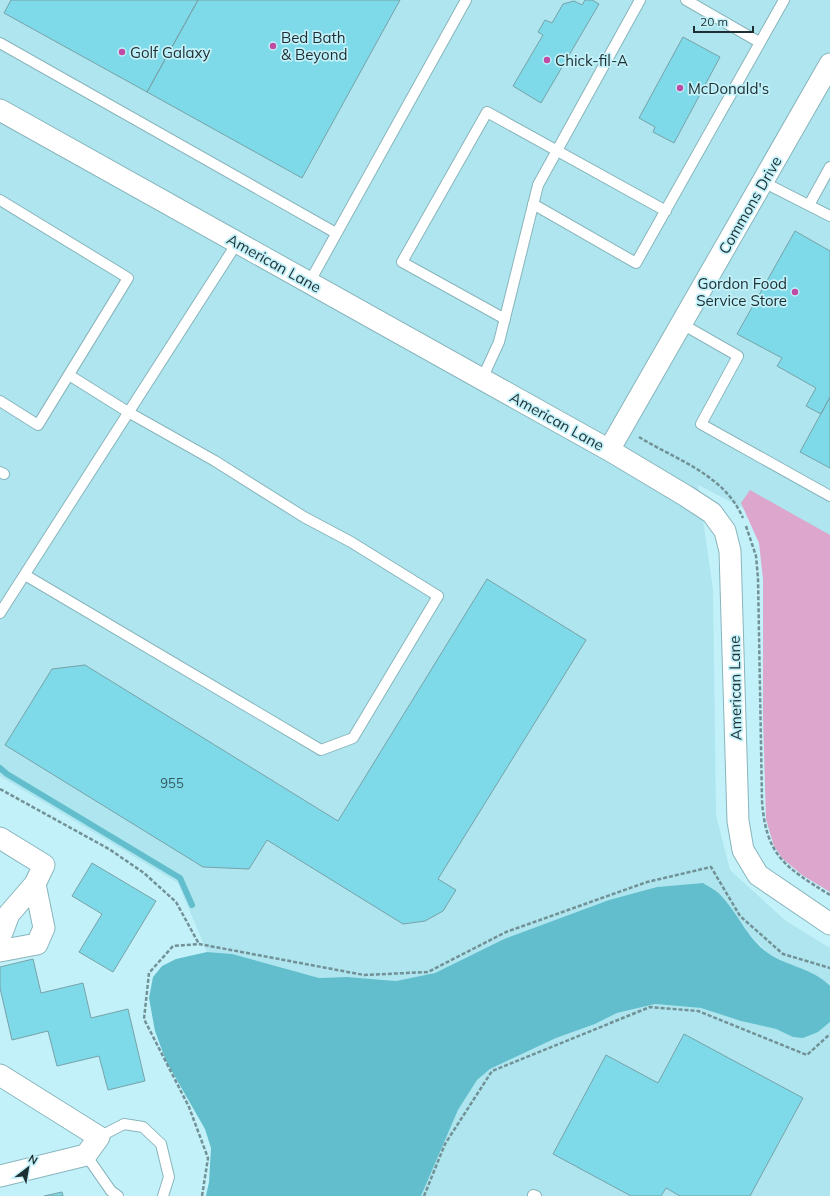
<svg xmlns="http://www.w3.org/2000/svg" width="830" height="1196" viewBox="0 0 830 1196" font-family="Mulish,sans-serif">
<rect width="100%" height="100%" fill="#c3f1f9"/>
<path fill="#aee5ee" d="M0,0H830V552L698,485L713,589L716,815L730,870L786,921L830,948V986L807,970L789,965L767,952L754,939L716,892L703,883L657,887L609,900L504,939L435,973L396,981L347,977L319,978L232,954L207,952L178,883L0,776Z
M655,1004L701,1008L741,1021L776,1029L793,1037L818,1032L830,1022V1196H421L458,1110L477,1080L490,1069L556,1038L595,1024L617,1013Z"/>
<path fill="#dda6cc" d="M750,490L830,535V892L802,875L782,858L774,846L770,833L766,819L763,717V579L759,543L741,503Z"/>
<path fill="#62becc" d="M703,883C707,886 712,888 716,891C736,908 746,938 768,953C788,967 813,968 830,986V1022L818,1032L803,1038L793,1037L776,1029L741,1021L701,1008L655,1004L617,1013L595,1024L556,1038L490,1069L477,1080L458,1110L421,1196H206L209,1182L211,1148L205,1129L166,1061L155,1031L149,998L153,977L162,966L176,959L207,952L232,954L319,978L347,977L396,981L435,973L504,939L609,900L657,887Z"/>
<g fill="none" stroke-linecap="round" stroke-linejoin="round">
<path stroke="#62becc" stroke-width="6" d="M0,768L7,774L180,878L192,905"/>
</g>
<path fill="#7edae8" stroke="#77a2a9" d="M11,0H198L147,92L4,13Z
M198,0H400L302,178L147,92Z
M585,0H592L599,4L541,103L513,86L543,35L538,32L545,20L552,23L563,4L574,1L582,5Z
M683,37L720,57L674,143L653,132L655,127L639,118Z
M795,231L830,251V397L821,414L806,406L816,388L777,366L782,358L737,334Z
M830,397V468L800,452Z
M487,579L586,640L438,879L456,890L443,911L425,921L403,924L267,840L249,869L203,867L5,745L52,669L85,665L338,821Z
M92,863L156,901L113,972L79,952L102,914L72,896Z
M33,959L41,993L83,983L91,1018L128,1009L145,1081L108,1090L99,1056L57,1066L48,1031L12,1040L0,988V967Z
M684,1034L803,1098L750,1196H680L666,1188L661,1196H631L553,1154L606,1055L658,1083Z
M62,1192L63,1196H44Z"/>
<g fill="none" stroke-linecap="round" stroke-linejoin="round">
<defs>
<path id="lane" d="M686,0L759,42
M0,43L336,233
M763,182L830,216
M0,200L128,278L38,425L0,401
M533,204L636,263L784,0
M809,205L830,167
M309,283L466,0
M505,319L402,262L487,112L666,211
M682,324L738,356L701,424L830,496
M482,379L499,342L538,185L640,0
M0,472L4,474
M25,575L321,750L353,738L438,596L351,542L304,517L215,461L128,412L69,375
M0,613L237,243
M99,1137L124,1124L143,1127L161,1144L169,1177L163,1196
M86,1155L111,1191L118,1196
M533,1195L536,1196"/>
<path id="street" d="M0,110L609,450L686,496L712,513L725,531L730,551L738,821L743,850L758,875L830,924
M609,450L830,64
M0,838L44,865L35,884L44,928L37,944L0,951
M0,938L9,914L35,884
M0,1075L99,1137L86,1155L0,1176"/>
</defs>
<use href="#lane" stroke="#89b5bc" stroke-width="12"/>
<use href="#street" stroke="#89b5bc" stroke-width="23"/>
<path stroke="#719196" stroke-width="2.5" stroke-dasharray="4 2" stroke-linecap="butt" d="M639,437C676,460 724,474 743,518
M746,526L756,556L758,578L762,801C766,856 785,867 830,895
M0,789L109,849L144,873L176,902L199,944
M202,1196L208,1158L189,1107L144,1019L149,973L173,946L199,944L364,975L428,972L506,932L647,882L711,867L740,916L783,954L830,968
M424,1196L445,1144L492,1071L650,1007L698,1011L807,1055L830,1034"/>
<use href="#lane" stroke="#fff" stroke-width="10"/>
<use href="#street" stroke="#fff" stroke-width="21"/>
</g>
<g fill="#bf4ba4" stroke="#c3f1f9" stroke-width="1.5">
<circle cx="273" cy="46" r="4"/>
<circle cx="122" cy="52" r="4"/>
<circle cx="547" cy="60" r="4"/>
<circle cx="680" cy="88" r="4"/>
<circle cx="795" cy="292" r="4"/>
</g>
<g text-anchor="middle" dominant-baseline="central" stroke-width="3.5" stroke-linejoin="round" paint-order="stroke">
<g font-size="13" fill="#355a60">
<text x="172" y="783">955</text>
</g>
<g font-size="15" fill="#1d2f32" stroke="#c3f1f9" text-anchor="start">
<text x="281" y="37">Bed Bath<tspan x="281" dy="17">&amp; Beyond</tspan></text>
<text x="130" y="52">Golf Galaxy</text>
<text x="555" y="60">Chick-fil-A</text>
<text x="688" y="88">McDonald's</text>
<text x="787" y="283" text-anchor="end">Gordon Food<tspan x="787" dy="17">Service Store</tspan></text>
</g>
<g font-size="15" fill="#1d2f32" stroke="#c3f1f9">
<text transform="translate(750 205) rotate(-60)">Commons Drive</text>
<text transform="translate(274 263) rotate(29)">American Lane</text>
<text transform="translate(557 421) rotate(29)">American Lane</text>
<text transform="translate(735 688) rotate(-91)">American Lane</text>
</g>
</g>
<g transform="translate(28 1168) rotate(31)" stroke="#c3f1f9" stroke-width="3" paint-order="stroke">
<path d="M0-3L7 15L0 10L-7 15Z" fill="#1d2f32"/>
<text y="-6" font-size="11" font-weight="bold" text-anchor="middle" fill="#1d2f32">N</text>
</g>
<path d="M694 26v6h59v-6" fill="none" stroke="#1d2f32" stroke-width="2"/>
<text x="700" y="26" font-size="12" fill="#1d2f32" stroke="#c3f1f9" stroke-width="3" paint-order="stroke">20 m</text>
</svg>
